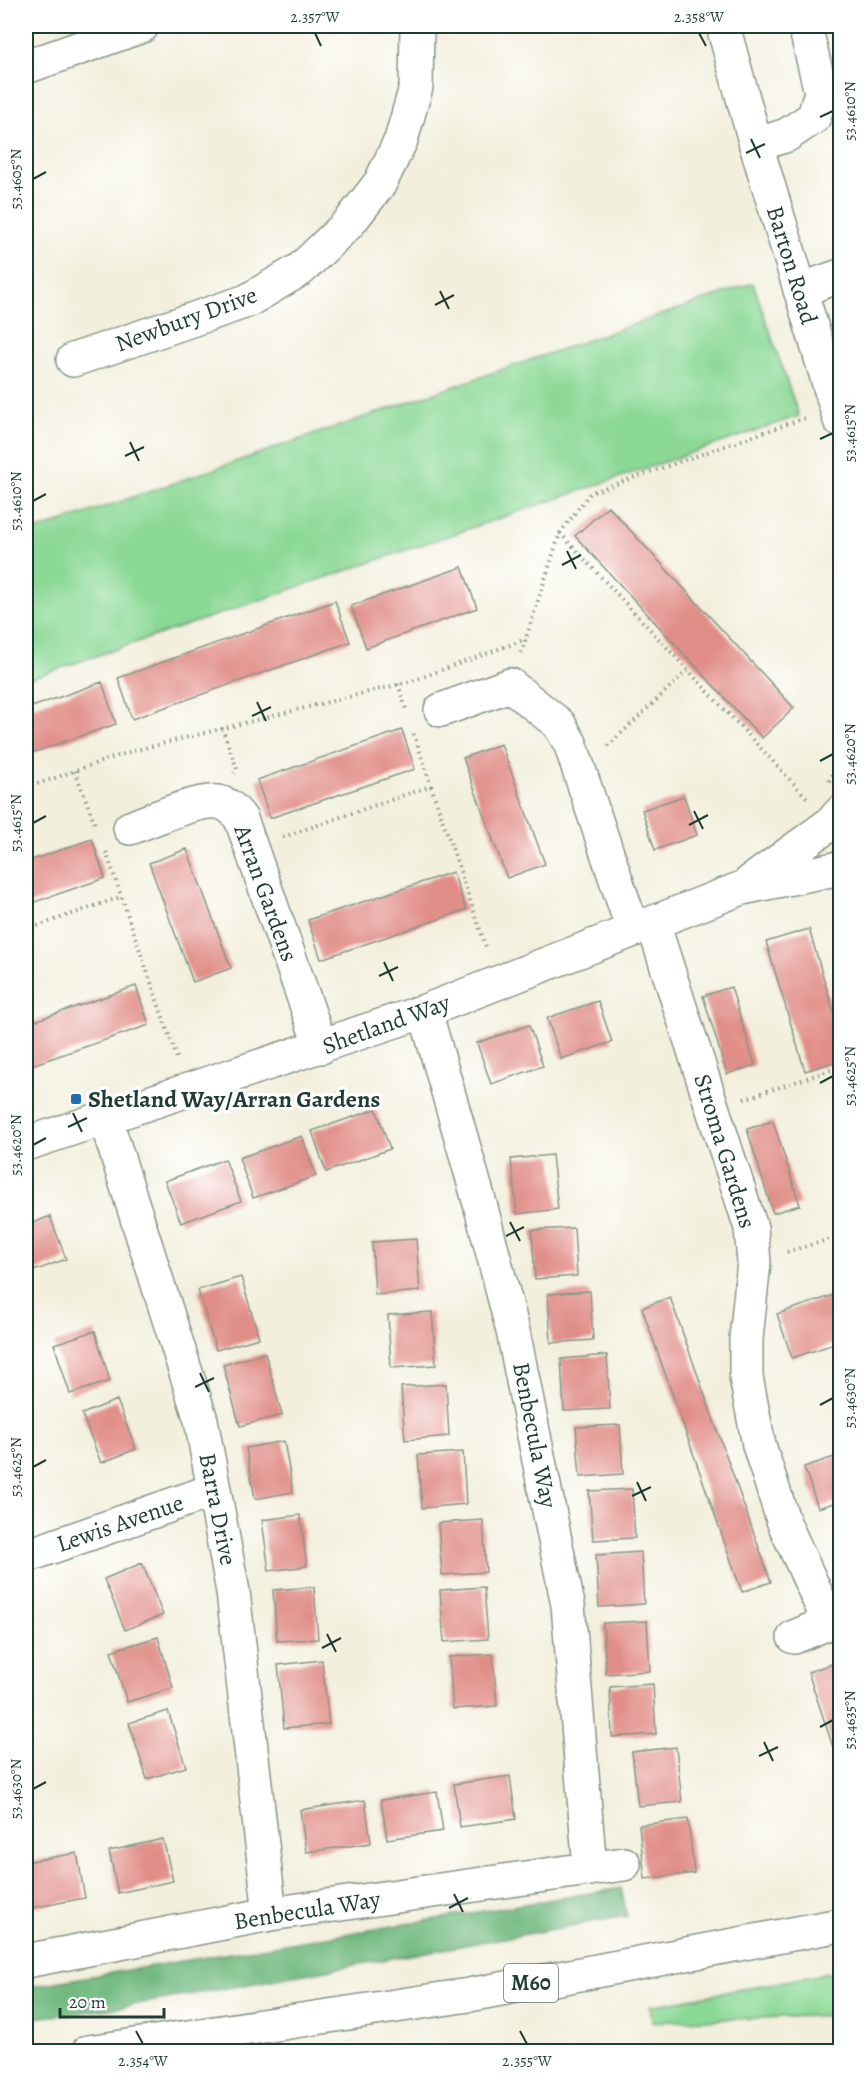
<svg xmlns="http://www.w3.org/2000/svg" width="866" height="2077" viewBox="0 0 866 2077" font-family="Alegreya,serif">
<rect width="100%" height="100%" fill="#fff"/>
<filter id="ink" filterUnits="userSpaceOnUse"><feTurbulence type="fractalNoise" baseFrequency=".0167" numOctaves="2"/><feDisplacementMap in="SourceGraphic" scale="12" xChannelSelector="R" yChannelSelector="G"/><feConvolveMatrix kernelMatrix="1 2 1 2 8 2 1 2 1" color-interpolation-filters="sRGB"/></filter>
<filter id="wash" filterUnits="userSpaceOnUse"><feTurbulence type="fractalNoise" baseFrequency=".008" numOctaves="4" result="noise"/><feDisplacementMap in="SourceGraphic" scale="24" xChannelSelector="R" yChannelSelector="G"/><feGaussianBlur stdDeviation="1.35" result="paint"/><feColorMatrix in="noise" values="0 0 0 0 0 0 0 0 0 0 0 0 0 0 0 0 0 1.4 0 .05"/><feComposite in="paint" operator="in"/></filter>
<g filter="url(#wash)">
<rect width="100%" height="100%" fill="#f2efdc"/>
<path fill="#8cd996" stroke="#568b65" stroke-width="1.5" d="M753,283L799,416L26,680V534Z
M840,1971V2015L652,2022L650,2006Z"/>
<path fill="#71b97f" stroke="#487b5a" stroke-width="1.5" d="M621,1888L627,1916L111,2009L26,2019V1987Z"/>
<g id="blocks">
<path fill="#e18e88" d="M608,506L794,708L762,738L575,536Z
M462,567L477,608L366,648L351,606Z
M335,601L350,642L132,719L118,678Z
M102,682L116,724L26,755V709Z
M402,730L415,769L270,818L257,780Z
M501,744L545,864L507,878L463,758Z
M684,796L697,835L655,850L642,810Z
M92,839L105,878L26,905V862Z
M187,849L231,968L193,982L149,863Z
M453,872L466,910L321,959L308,920Z
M809,929L840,1034V1060L805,1071L766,942Z
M136,986L149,1025L26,1067V1024Z
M731,987L755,1065L727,1074L703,996Z
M598,1001L612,1042L561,1059L547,1018Z
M529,1025L543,1066L491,1084L477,1043Z
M376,1109L390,1149L326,1172L312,1131Z
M773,1121L800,1205L773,1213L747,1129Z
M302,1136L316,1176L253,1198L239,1158Z
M552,1155L558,1209L517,1214L511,1159Z
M225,1159L241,1201L181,1223L165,1181Z
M50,1216L66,1259L26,1274V1226Z
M574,1228L577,1276L535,1279L532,1230Z
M416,1239L420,1291L375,1295L372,1242Z
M241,1277L259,1338L216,1350L198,1290Z
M590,1291L593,1340L551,1343L548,1294Z
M840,1293V1342L792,1358L777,1314Z
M670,1297L771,1582L742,1592L642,1308Z
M432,1312L436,1365L391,1368L388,1315Z
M95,1331L110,1381L70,1394L54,1344Z
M265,1353L282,1415L240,1426L223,1365Z
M607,1355L610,1409L564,1411L561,1359Z
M446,1384L449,1436L405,1440L401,1387Z
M117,1400L136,1449L101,1463L82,1414Z
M620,1425L623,1474L580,1477L576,1427Z
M284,1441L293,1492L255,1499L246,1448Z
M463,1452L466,1504L422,1508L418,1455Z
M840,1455V1501L818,1508L804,1467Z
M632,1489L635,1538L593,1540L589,1491Z
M300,1515L307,1566L269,1571L262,1520Z
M483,1520L486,1572L442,1575L438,1523Z
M641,1552L644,1604L599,1607L596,1555Z
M142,1563L163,1615L125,1630L104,1579Z
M314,1587L318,1639L277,1641L273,1590Z
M484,1587L488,1639L444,1642L440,1590Z
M647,1621L650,1671L606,1674L603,1623Z
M158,1637L173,1688L127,1702L111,1651Z
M493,1654L497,1706L453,1709L449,1657Z
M322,1660L329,1724L284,1728L278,1665Z
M840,1661V1768L808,1672Z
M653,1684L656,1734L612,1737L610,1687Z
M168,1711L186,1767L147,1779L129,1723Z
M676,1747L682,1802L638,1806L632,1752Z
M510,1776L516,1819L460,1827L454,1784Z
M437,1792L443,1831L387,1839L381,1800Z
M365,1800L371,1843L306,1852L300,1810Z
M688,1819L694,1873L645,1879L639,1825Z
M163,1839L173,1881L118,1893L109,1851Z
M77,1853L85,1898L26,1909V1862Z"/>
</g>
</g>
<g filter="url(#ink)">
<use href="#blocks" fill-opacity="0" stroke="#889688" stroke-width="1.5"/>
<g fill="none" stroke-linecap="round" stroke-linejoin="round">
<defs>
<path id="minor" d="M26,67L142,26
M756,145L787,135L814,117L821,92L805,26
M800,290L840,276
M73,360L247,301L301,269L349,223L380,183L401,140L416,87L417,26
M441,710L510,685L559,724L570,743L633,930
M130,828C151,820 198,799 218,802C229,804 235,811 241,819L321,1047
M750,882L831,823L840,813
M653,923L751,1228L754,1262L746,1339V1377L759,1445L784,1523L829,1622
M425,1011L480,1204L513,1331L568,1605L590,1869
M105,1117L201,1420L233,1592L270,1914
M26,1144L425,1011L742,888L840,868
M26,1556L214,1490
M794,1637L840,1618
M26,1961L270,1914L624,1864"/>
<path id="major" d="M723,26L756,145L840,420"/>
<path id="highway" d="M88,2052L469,1995L840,1925"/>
</defs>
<use href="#minor" stroke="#889688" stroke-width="36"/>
<use href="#major" stroke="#889688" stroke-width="36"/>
<use href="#highway" stroke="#889688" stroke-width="36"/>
<path stroke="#889688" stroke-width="4" stroke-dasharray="1.5 4.5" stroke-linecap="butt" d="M560,533L808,799
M521,653L560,533L590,493L805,418
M398,684L406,709
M222,728L237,769L234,773
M608,746L688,670
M75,771L95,824
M829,781L840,760
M431,786L487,950
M26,788L129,752L412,681L526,639
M283,837L431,786L413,731
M106,852L177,1058
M26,930L121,897
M744,1099L840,1067
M787,1252L840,1236"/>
<use href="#minor" stroke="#fff" stroke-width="33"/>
<use href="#major" stroke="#fff" stroke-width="33"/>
<use href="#highway" stroke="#fff" stroke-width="33"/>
</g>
</g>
<path fill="none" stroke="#1f3d34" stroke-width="2" d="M315,33L321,46M699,33L706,46M820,117L833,111M751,139L760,158M746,153L765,144M33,179L46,172M440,291L449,309M435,305L454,295M820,439L833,433M130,442L139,461M125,456L144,447M33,501L46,494M567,551L576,569M562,565L581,555M257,702L266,721M252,716L271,707M820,761L833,754M694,811L703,829M33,823L46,816M689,825L708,815M384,962L393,981M379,976L398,967M820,1083L833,1076M73,1113L82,1132M68,1127L87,1118M33,1145L46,1138M510,1222L520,1241M506,1236L524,1227M200,1373L209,1392M195,1387L214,1378M820,1405L833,1398M33,1467L46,1460M637,1482L646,1501M632,1496L651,1487M327,1634L336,1652M322,1648L341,1638M820,1727L833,1720M764,1742L773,1761M759,1756L778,1747M33,1789L46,1782M454,1894L463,1912M449,1908L468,1898M136,2031L143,2044M520,2031L527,2044"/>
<rect fill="#1f6fb2" stroke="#fff" stroke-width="2" x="70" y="1093" width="12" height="12" rx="3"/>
<g text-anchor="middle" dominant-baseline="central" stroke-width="6" stroke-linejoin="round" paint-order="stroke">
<rect fill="#fff" stroke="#627771" stroke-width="1.5" x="504" y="1964" width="54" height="38" rx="4.5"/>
<g font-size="22" font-weight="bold" fill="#1f3d34">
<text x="531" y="1983">M60</text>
</g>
<g font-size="24" fill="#1f3d34" stroke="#fff">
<text transform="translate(792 265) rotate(73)">Barton Road</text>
<text transform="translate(186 319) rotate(-20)">Newbury Drive</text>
<text transform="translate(266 893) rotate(70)">Arran Gardens</text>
<text transform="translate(386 1024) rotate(-20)">Shetland Way</text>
<text transform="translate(725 1151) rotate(73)">Stroma Gardens</text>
<text transform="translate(535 1435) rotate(79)">Benbecula Way</text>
<text transform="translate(218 1509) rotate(79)">Barra Drive</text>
<text transform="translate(120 1523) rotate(-19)">Lewis Avenue</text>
<text transform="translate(307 1910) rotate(-9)">Benbecula Way</text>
</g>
<g font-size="24" font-weight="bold" fill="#1f3d34" stroke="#fff" text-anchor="start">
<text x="88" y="1099">Shetland Way/Arran Gardens</text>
</g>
</g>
<rect width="866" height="2077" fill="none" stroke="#fff" stroke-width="66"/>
<path d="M60 2008v9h104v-9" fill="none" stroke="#1f3d34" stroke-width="3"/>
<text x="69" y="2008" font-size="18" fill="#1f3d34" stroke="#ffffff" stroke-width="4.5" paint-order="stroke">20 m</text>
<rect x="33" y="33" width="800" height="2011" fill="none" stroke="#1f3d34" stroke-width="2"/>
<g font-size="15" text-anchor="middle" fill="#1f3d34">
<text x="315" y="22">2.357°W</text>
<text x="699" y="22">2.358°W</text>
<text transform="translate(850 111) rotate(-90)" y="5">53.4610°N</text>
<text transform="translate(16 179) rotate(-90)" y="5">53.4605°N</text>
<text transform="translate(850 433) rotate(-90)" y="5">53.4615°N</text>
<text transform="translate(16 501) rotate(-90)" y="5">53.4610°N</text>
<text transform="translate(850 754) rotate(-90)" y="5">53.4620°N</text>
<text transform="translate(16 823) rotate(-90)" y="5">53.4615°N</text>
<text transform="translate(850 1076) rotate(-90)" y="5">53.4625°N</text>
<text transform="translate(16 1145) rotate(-90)" y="5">53.4620°N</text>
<text transform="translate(850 1398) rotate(-90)" y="5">53.4630°N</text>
<text transform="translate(16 1467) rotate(-90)" y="5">53.4625°N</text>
<text transform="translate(850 1720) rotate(-90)" y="5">53.4635°N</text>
<text transform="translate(16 1789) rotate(-90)" y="5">53.4630°N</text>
<text x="143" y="2066">2.354°W</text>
<text x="527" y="2066">2.355°W</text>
</g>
</svg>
